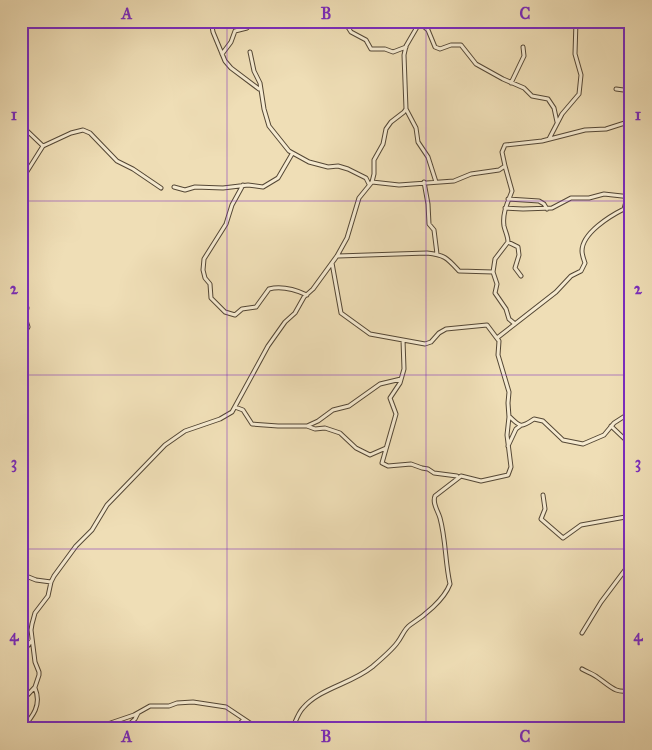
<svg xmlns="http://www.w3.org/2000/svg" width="652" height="750" viewBox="0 0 652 750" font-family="'IM FELL Great Primer',serif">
<rect width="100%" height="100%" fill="#efdeb6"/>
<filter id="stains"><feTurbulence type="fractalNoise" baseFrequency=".004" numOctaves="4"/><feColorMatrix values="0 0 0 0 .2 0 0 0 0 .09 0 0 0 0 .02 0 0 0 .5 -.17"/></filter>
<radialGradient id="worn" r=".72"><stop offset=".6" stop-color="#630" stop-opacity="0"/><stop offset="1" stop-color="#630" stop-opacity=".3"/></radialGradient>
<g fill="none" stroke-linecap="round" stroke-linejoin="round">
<defs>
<path id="minor" d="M211,21L213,32L225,61L231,68L259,89
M344,21L351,32L366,40L371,49H385L393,52L406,47
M420,23L428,30L435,47L440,49L451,45H461L476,64L503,79L524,88L532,96L548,99L554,108L557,122
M250,52L254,71L260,83L264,109L269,126L289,151L309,162L328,167L338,166L348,169L366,178L369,184
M222,54L231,42L235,31L247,28V21
M511,83L524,56L523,47
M616,89L631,91
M406,109L416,128L418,142L428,157L436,182
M21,125L43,146
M549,139L562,114L579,94L581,75L575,54L576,21
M505,166L512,191C508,202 502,213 504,226C505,231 508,236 508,242L495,259L493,272L497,284L495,293L506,309L509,319L515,324
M21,181L43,146L71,133L83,130L90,133L117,161L133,169L161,188
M372,182L374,174V160L383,144L386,129L391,122L404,112L406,109L404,55L406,46L420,22
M424,182L428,204L429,224L434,230L437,254
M243,185L232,205L226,224L204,259L203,270L205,278L210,284L211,298L225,312L235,315L242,309L256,307L269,289C281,286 296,290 307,295
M174,187L185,190L195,187L223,188L248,185L263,187L278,178L292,154
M508,199L539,201L544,204L547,209
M505,208L523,209L552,208L571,198H589L604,194L631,197
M508,242L518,247L519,255L515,268L521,276
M338,256L427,253C445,255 447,258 459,271L493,272
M21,289L27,308L25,317L28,327L21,339
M497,338L556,292L571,276L581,271L585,263C584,260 582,255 582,251C582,233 610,216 624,209L627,198
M403,340L404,369L400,383L390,398L396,414L382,463L388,466L411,464L422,468L428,469L434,473L457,476
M235,407L243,410L252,424L278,426H307L318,421L333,410L349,406L380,384L401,379
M510,417C520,427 521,428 534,419L543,421L563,440L583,444L604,435L614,423L628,414L631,411
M307,426L315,429L325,428L340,433L356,448L370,455L386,448
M611,426L631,445
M508,446L516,429L520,426
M543,495L545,509L541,519L563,538L581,525L631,516
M21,574L36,580L51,582
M582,633L601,602L631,562
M21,659L23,652L32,640
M582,669C587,672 593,674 597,677C609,685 616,695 631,690
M21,702L35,687L39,675V672L35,662L31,630L32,624L35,613L48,596L51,582L54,576L76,546L92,530L107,505L165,445L185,431L220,419L232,412L268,346L285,322L295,313L304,297L313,289L337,256L347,238L359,198L372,182L399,185L454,181L471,174L499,170L505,166L502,152L505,145L542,141L585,130L606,129L631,121
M108,724L119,729
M22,729C33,716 42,705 35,688
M93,729L134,715L150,706H169L177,703L193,702L226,707L259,729
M124,729L135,719L138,713
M235,729L244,719
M292,729C295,723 298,713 303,708C320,688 351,684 372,667C379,661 391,651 397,643C402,637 404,629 410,625C424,616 444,600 450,584C445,562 446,540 440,518C438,511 432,503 435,496L461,476L481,481L508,475L511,467L507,435L509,417L508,403L509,392L498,355L499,341L487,325L446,329L439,333L431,342L425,344L370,334L341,313L332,263"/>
</defs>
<use href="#minor" stroke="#544735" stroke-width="5"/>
<use href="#minor" stroke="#f5ead0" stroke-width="3"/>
</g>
<path fill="none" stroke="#7b2cbf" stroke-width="1" stroke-opacity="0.55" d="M227,21V729M426,21V729M21,201H631M21,375H631M21,549H631"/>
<rect width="652" height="750" fill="none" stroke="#efdeb6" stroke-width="55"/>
<rect x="28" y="28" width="596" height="694" fill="none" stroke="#7b2cbf" stroke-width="2"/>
<g font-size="16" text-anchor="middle" font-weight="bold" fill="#7b2cbf">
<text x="127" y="19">A</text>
<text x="326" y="19">B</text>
<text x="525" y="19">C</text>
<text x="14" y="120">1</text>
<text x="638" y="120">1</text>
<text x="14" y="294">2</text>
<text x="638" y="294">2</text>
<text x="14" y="468">3</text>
<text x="638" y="468">3</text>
<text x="14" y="641">4</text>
<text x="638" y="641">4</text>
<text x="127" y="742">A</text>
<text x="326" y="742">B</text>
<text x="525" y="742">C</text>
</g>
<rect width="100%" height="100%" filter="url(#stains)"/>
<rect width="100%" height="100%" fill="url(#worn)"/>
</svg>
